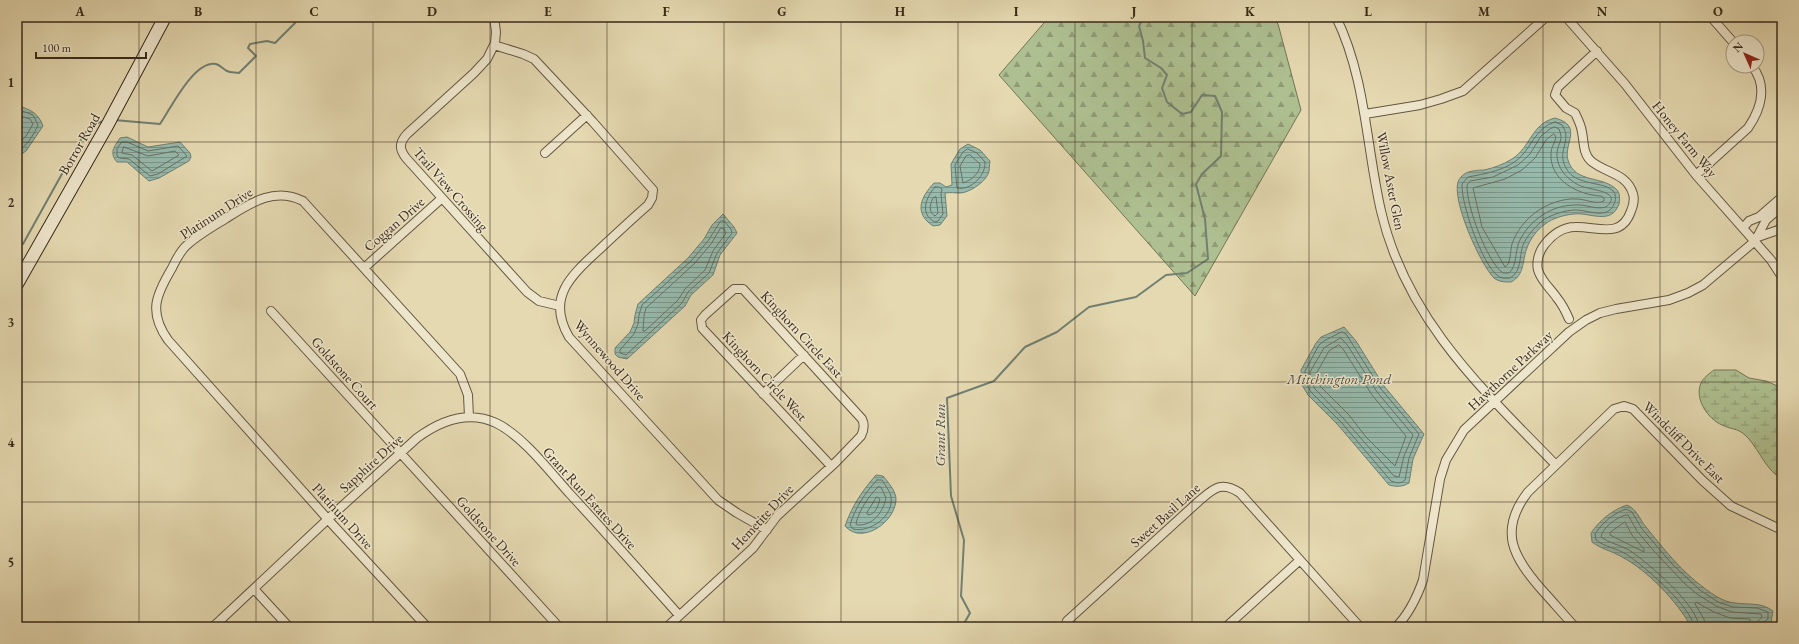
<svg xmlns="http://www.w3.org/2000/svg" width="1799" height="644" viewBox="0 0 1799 644" font-family="'EB Garamond',serif">
<defs>
<pattern id="forest-firs" width="22" height="20" patternUnits="userSpaceOnUse"><rect width="22" height="20" fill="#aec091"/><path d="M5 1l3.5 6h-7zM16 11l3.5 6h-7z" fill="#8f9c76"/></pattern>
<pattern id="wetland-marsh" width="20" height="14" patternUnits="userSpaceOnUse"><rect width="20" height="14" fill="#aec091"/><path d="M1 5h8M5 5V1M11 12h8M15 12V8" fill="none" stroke="#8f9c76"/></pattern>
<pattern id="water-rules" width="6" height="5" patternUnits="userSpaceOnUse"><rect width="6" height="5" fill="#96baad"/><path d="M0 2.5h6" fill="none" stroke="#7b978c"/></pattern>
</defs>
<rect width="100%" height="100%" fill="#e5d9b1"/>
<filter id="stains"><feTurbulence type="fractalNoise" baseFrequency=".005" numOctaves="4"/><feColorMatrix values="0 0 0 0 .2 0 0 0 0 .09 0 0 0 0 .02 0 0 0 .5 -.17"/></filter>
<radialGradient id="worn" r=".72"><stop offset=".6" stop-color="#630" stop-opacity="0"/><stop offset="1" stop-color="#630" stop-opacity=".3"/></radialGradient>
<path fill="url(#forest-firs)" stroke="#747556" d="M1049,17H1271L1278,24L1301,110L1195,296L999,75Z"/>
<path fill="url(#wetland-marsh)" stroke="#747556" d="M1714,370H1736L1749,378L1766,381L1782,388V479C1767,471 1760,452 1749,439C1738,427 1735,431 1722,425C1708,419 1694,399 1701,383C1703,378 1710,373 1714,370Z"/>
<path fill="url(#water-rules)" stroke="#718072" d="M17,105C30,110 38,112 43,126L26,151L17,157Z
M1555,118C1584,126 1563,144 1568,160C1575,184 1603,175 1617,190C1620,193 1620,199 1619,204C1611,226 1590,212 1574,214C1564,215 1553,218 1545,224C1537,230 1530,239 1527,248C1522,260 1525,275 1511,282C1505,282 1499,282 1494,278C1480,264 1452,201 1458,182C1459,179 1462,175 1466,173C1470,171 1478,170 1484,170C1494,168 1504,164 1512,159C1531,147 1531,124 1555,118Z
M127,137L148,147L180,142L190,153L191,157L189,161L159,178L149,181L127,162H117C109,153 114,147 120,138Z
M968,144L980,150L990,161C989,165 990,171 988,174C985,182 969,193 960,193C954,193 951,192 945,193L947,216L940,225L933,226C914,213 920,198 934,183H940L946,187L952,185L951,164L960,149Z
M723,214L734,227L737,233L720,255L713,275L691,295L685,306L627,359L618,357L615,354V348L630,332L634,323L635,315L638,304L688,258L704,239L712,225Z
M1344,327L1356,341L1384,386L1424,434L1413,459L1409,483C1402,487 1397,487 1389,485L1338,425L1308,395L1302,385L1301,370L1316,343L1321,337Z
M876,475L883,476C888,482 895,490 896,498C897,521 862,546 845,526C852,506 862,491 876,475Z
M1627,505C1638,510 1639,519 1646,527C1663,548 1681,571 1703,587C1712,594 1723,602 1735,603C1750,605 1761,602 1773,611L1771,622L1762,627H1691C1678,602 1647,570 1622,557C1612,551 1601,549 1592,542L1591,533C1600,520 1612,510 1627,505Z"/>
<g fill="none" stroke-linecap="round" stroke-linejoin="round">
<path stroke="#687264" stroke-width="1" d="M17,109L33,115L38,125C33,136 27,146 17,152
M17,115L30,119L33,124L26,136L17,146
M1555,122L1562,125C1573,141 1556,150 1566,168C1573,182 1591,182 1604,186C1608,187 1611,189 1614,192C1616,196 1616,200 1614,204C1608,220 1588,210 1576,210C1565,210 1550,215 1542,221C1534,228 1527,236 1523,245C1519,257 1522,271 1510,278C1506,278 1502,279 1498,276C1482,264 1461,204 1462,184L1468,177C1484,174 1502,171 1516,161C1531,150 1535,127 1555,122Z
M1555,127L1559,129C1564,141 1558,142 1557,153C1556,163 1563,175 1571,180C1574,183 1580,186 1584,187C1592,190 1624,192 1606,207C1595,210 1586,204 1575,205C1552,205 1529,220 1519,242C1515,252 1517,266 1509,273H1503C1487,262 1466,205 1467,185L1470,181L1493,177L1518,165L1530,154L1541,136L1550,129Z
M1554,134L1556,137C1555,143 1551,147 1551,153C1549,180 1578,195 1601,196L1604,198V201C1597,205 1585,199 1577,199C1563,198 1547,204 1536,212C1525,220 1516,232 1512,244C1510,251 1511,264 1505,267L1482,227L1473,188L1505,179L1522,170L1535,158L1546,140Z
M122,142H127L148,151L178,146L187,156L158,174L150,176L129,159L120,158L117,156V149Z
M124,147L148,156L175,151L179,155L152,171L132,155L122,153Z
M968,149L977,153L985,162C986,175 971,191 957,188L955,165L963,152Z
M970,155L980,164C980,173 972,180 963,183L960,166L966,156Z
M935,187H939L942,189L941,194L943,214L938,221L935,222C919,214 926,197 935,187Z
M936,197L938,213L935,216C928,212 930,204 933,198Z
M721,221H724L731,229L732,233L717,253L709,273L688,292L682,303L626,355L620,353V350L634,334L638,324L639,315L642,305L691,261L708,241Z
M721,228L724,229L726,233L713,251L705,270L685,289L678,300L645,331H643L644,316L646,308L694,264L711,244Z
M1342,332L1346,334L1381,389L1419,434L1409,458L1405,480C1401,484 1396,483 1391,481L1341,422L1311,392L1306,383L1305,371L1319,345L1324,341Z
M1341,338L1348,346L1377,392L1413,435L1404,456L1399,477L1394,476L1344,419L1315,389L1311,381L1310,372L1324,348Z
M1339,345L1343,349L1372,395L1406,436L1395,466L1366,437L1349,415L1320,386L1317,379L1316,374L1329,351Z
M877,480H882C885,485 890,491 891,497C894,516 870,533 853,529L850,525C855,508 865,493 877,480Z
M878,487H881L886,498C883,512 873,526 857,525L856,523C860,509 868,497 878,487Z
M877,497L880,499C878,506 876,514 868,515L867,513Z
M1625,522L1632,535L1644,549V552L1610,535V533Z
M1694,627C1692,607 1643,565 1626,554C1616,548 1605,547 1596,540L1595,534C1602,523 1614,513 1626,509L1632,512L1642,529L1673,565L1700,590L1718,602L1733,607L1757,608L1768,612V619L1763,623L1762,627
M1699,627C1698,605 1647,562 1629,550C1620,545 1609,543 1601,537C1602,528 1617,517 1626,515H1628L1637,531L1653,550L1685,584L1697,594L1716,606L1732,612L1761,614L1762,617L1757,622L1756,627
M1705,627L1704,619L1695,604L1696,602L1714,612L1730,618L1750,619V627"/>
<path stroke="#718072" stroke-width="2" d="M114,120L160,124C171,108 194,60 216,64C220,65 223,69 227,71C231,73 235,72 239,73L256,56L248,48L250,44L267,41L275,43L295,23L296,17
M23,244L83,136L91,125L104,121
M962,627L970,613L961,596L964,540L951,496L947,398L994,381L1025,347L1057,332L1089,307L1136,297L1166,275L1187,273L1208,259L1205,219L1196,184L1202,174L1221,156L1222,112L1215,96L1202,95L1191,112L1182,114L1167,102L1162,88L1167,75L1161,68L1145,58L1143,41L1139,26L1144,17"/>
<defs>
<path id="street" d="M494,17L496,32L495,43L487,59L474,73L407,134C399,143 399,149 406,158L527,292L539,301L560,306
M1336,17C1366,78 1366,146 1381,211C1406,319 1482,389 1556,465
M1566,17L1625,84L1696,175L1771,260L1782,277
M1711,17L1733,42
M494,45L523,54L534,59L593,122L653,190L652,198L648,205C632,219 617,233 602,247C573,274 545,296 569,337L718,500L737,513L767,530
M1365,114L1420,105L1441,99L1463,91L1546,17
M545,153L587,115
M1696,175L1748,128C1761,109 1768,86 1752,66
M1743,228L1749,221L1759,217L1782,197
M1758,237L1778,230L1782,226
M364,268L441,199
M271,311L559,627
M1569,319C1566,312 1562,304 1557,298C1551,289 1541,281 1538,270C1536,262 1539,251 1545,244C1552,235 1563,227 1575,227C1596,226 1621,240 1631,211C1633,206 1635,200 1633,194C1627,173 1605,173 1591,161C1583,154 1584,142 1582,132C1581,125 1578,119 1575,113L1566,108L1555,95L1558,87L1597,51
M763,394L804,355
M254,589L289,627
M1067,621L1199,501C1213,489 1221,480 1240,493L1360,627
M213,627L328,519L417,438C440,421 468,410 496,423C523,436 550,472 570,494C607,534 643,575 679,615
M427,627L333,525L168,340C148,312 156,295 172,268C176,260 180,251 187,245C198,235 212,227 225,219C249,204 274,186 303,201L460,374L468,395L469,417
M667,627L753,548L777,516L836,462L861,436C864,430 865,425 862,419L743,289H734L705,315L701,320L702,328L831,466
M1226,627L1300,560
M1396,627C1409,614 1417,597 1423,580L1440,479L1446,460L1464,430L1569,332L1586,320L1600,313L1616,309L1669,300L1688,293L1703,285L1755,241L1766,220L1782,206
M1575,627C1564,615 1553,602 1542,590C1513,557 1498,531 1528,492L1614,409L1624,406L1633,409L1702,480L1731,506L1782,530"/>
<path id="secondary" d="M17,284L108,124L165,17"/>
</defs>
<use href="#street" stroke="#645640" stroke-width="10"/>
<use href="#secondary" stroke="#392a1a" stroke-width="14"/>
<use href="#street" stroke="#eee6cc" stroke-width="8"/>
<use href="#secondary" stroke="#eee6cc" stroke-width="12"/>
</g>
<path fill="none" stroke="#392a1a" stroke-width="1" stroke-opacity="0.55" d="M139,17V627M256,17V627M373,17V627M490,17V627M607,17V627M724,17V627M841,17V627M958,17V627M1075,17V627M1192,17V627M1309,17V627M1426,17V627M1543,17V627M1660,17V627M17,142H1782M17,262H1782M17,382H1782M17,502H1782"/>
<g text-anchor="middle" dominant-baseline="central" stroke-width="3" stroke-linejoin="round" paint-order="stroke">
<g font-size="14" fill="#392a1a" stroke="#eee6cc">
<text transform="translate(1685 139) rotate(51)">Honey Farm Way</text>
<text transform="translate(79 144) rotate(-60)">Borror Road</text>
<text transform="translate(1391 181) rotate(79)">Willow Aster Glen</text>
<text transform="translate(451 189) rotate(49)">Trail View Crossing</text>
<text transform="translate(216 213) rotate(-33)">Platinum Drive</text>
<text transform="translate(394 224) rotate(-41)">Coggan Drive</text>
<text transform="translate(802 334) rotate(47)">Kinghorn Circle East</text>
<text transform="translate(610 360) rotate(49)">Wynnewood Drive</text>
<text transform="translate(1510 370) rotate(-43)">Hawthorne Parkway</text>
<text transform="translate(345 373) rotate(48)">Goldstone Court</text>
<text transform="translate(765 376) rotate(47)">Kinghorn Circle West</text>
<text transform="translate(1684 442) rotate(45)">Windcliff Drive East</text>
<text transform="translate(371 463) rotate(-42)">Sapphire Drive</text>
<text transform="translate(590 498) rotate(48)">Grant Run Estates Drive</text>
<text transform="translate(1165 515) rotate(-42)">Sweet Basil Lane</text>
<text transform="translate(343 516) rotate(48)">Platinum Drive</text>
<text transform="translate(762 517) rotate(-47)">Hemetite Drive</text>
<text transform="translate(489 531) rotate(48)">Goldstone Drive</text>
</g>
<g font-size="15" font-style="italic" fill="#504e3f" stroke="#eee6cc">
<text x="1339" y="378">Mitchington Pond</text>
<text transform="translate(939 435) rotate(-90)">Grant Run</text>
</g>
</g>
<rect width="1799" height="644" fill="none" stroke="#e5d9b1" stroke-width="44"/>
<g transform="translate(1745 54) rotate(315)"><circle r="19" fill="#eee6cc" stroke="#a69b85"/>
<path d="M0-3L7 15L0 10L-7 15Z" fill="#8f2418"/>
<text y="-6" font-size="11" font-weight="bold" text-anchor="middle" fill="#392a1a">N</text>
</g>
<path d="M36 52v6h110v-6" fill="none" stroke="#392a1a" stroke-width="2"/>
<text x="42" y="52" font-size="12" fill="#392a1a" stroke="#eee6cc" stroke-width="3" paint-order="stroke">100 m</text>
<rect x="22" y="22" width="1755" height="600" fill="none" stroke="#392a1a" stroke-width="1.5"/>
<g font-size="13" text-anchor="middle" font-weight="bold" fill="#392a1a">
<text x="80" y="16">A</text>
<text x="198" y="16">B</text>
<text x="314" y="16">C</text>
<text x="432" y="16">D</text>
<text x="548" y="16">E</text>
<text x="666" y="16">F</text>
<text x="782" y="16">G</text>
<text x="900" y="16">H</text>
<text x="1016" y="16">I</text>
<text x="1134" y="16">J</text>
<text x="1250" y="16">K</text>
<text x="1368" y="16">L</text>
<text x="1484" y="16">M</text>
<text x="1602" y="16">N</text>
<text x="1718" y="16">O</text>
<text x="11" y="87">1</text>
<text x="11" y="207">2</text>
<text x="11" y="327">3</text>
<text x="11" y="447">4</text>
<text x="11" y="567">5</text>
</g>
<rect width="100%" height="100%" filter="url(#stains)"/>
<rect width="100%" height="100%" fill="url(#worn)"/>
</svg>
